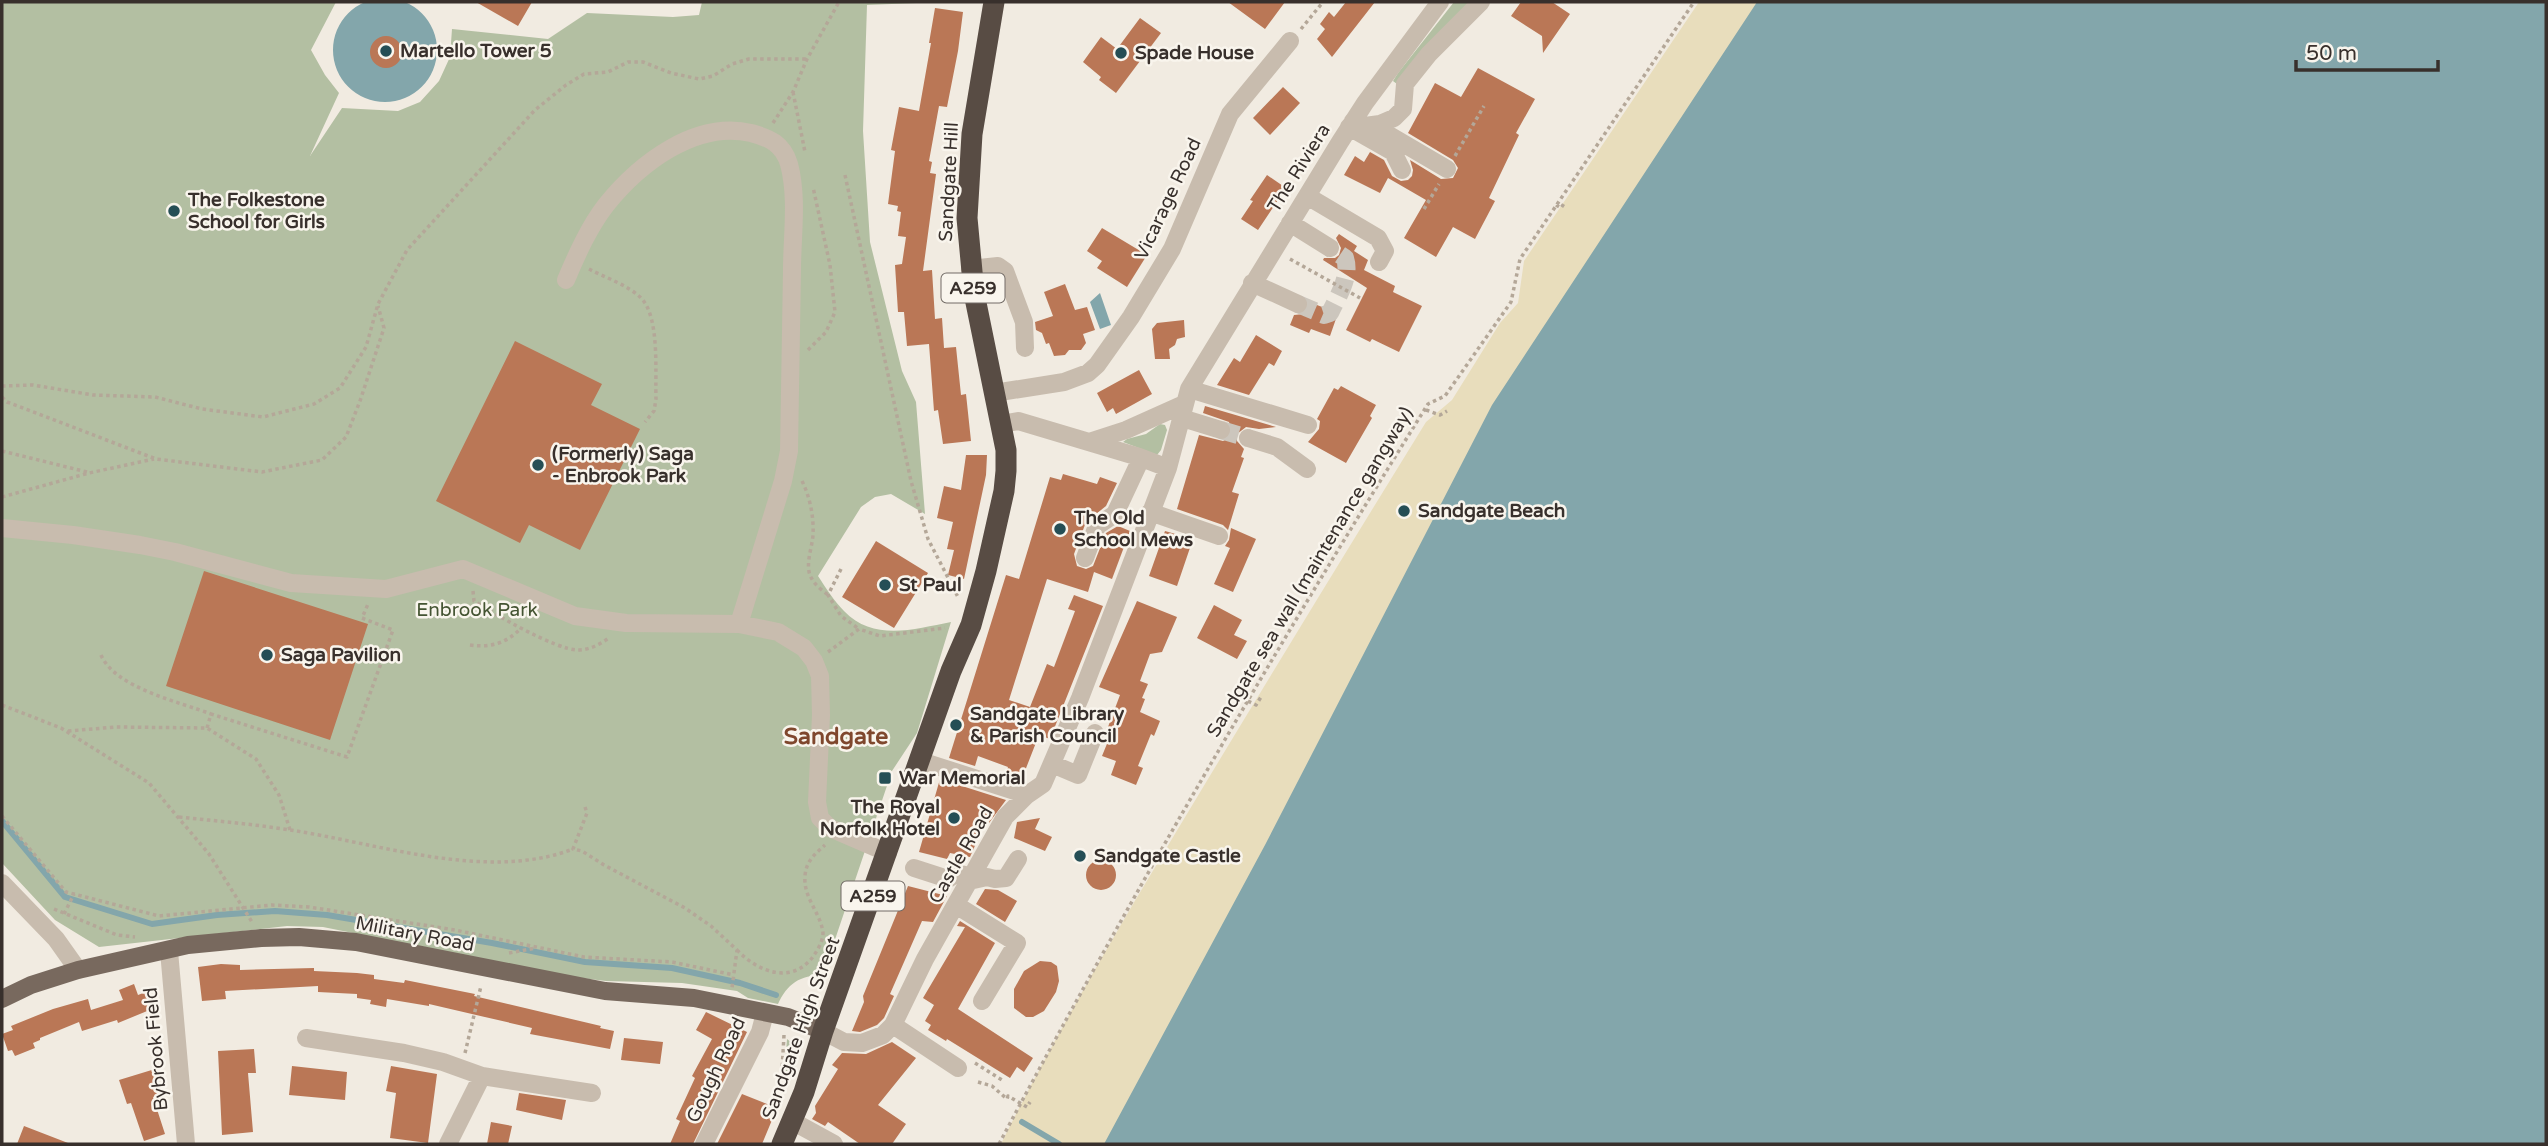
<svg xmlns="http://www.w3.org/2000/svg" width="2548" height="1146" viewBox="0 0 2548 1146" font-family="'Varela Round',sans-serif">
<rect width="100%" height="100%" fill="#f1ebe1"/>
<path fill="#b3bfa2" d="M2,2H336L311,50L325,75L339,93L310,156L342,108L398,111L420,102L439,81L450,57L452,29L548,39L587,13L673,17L699,15L702,2H941L867,5L863,131L870,242L902,371L916,402L925,514L891,494L875,497L861,507L818,576C826,588 834,601 844,611C874,642 914,629 951,622L917,733L892,771L823,975C800,975 787,984 778,1004L748,998L737,991L682,983L606,981L573,977L323,927L287,926L99,947L55,920L2,863Z
M1454,2H1471L1397,84L1393,81L1398,73Z
M1160,424L1165,425L1167,430L1161,450L1157,455L1123,442L1127,439L1146,434Z
M787,1039C805,1051 794,1071 788,1087L785,1085L784,1079Z"/>
<path fill="#e8ddbc" d="M1699,2H1868L1200,1144H1001C1062,1021 1134,902 1205,784C1278,663 1352,542 1426,422L1452,400L1500,323L1518,303L1524,261Z"/>
<path fill="#83a6ab" d="M333 50a52 52 0 1 1 104 0a52 52 0 1 1-104 0Z
M1757,2H2546V1144H1104L1265,845L1492,405Z
M1100,293L1111,325L1100,329L1090,302Z"/>
<g fill="none" stroke-linecap="round" stroke-linejoin="round">
<path stroke="#83a6ab" stroke-width="6" d="M2,821L65,897L152,924L217,915L275,911L327,915L492,943L585,962L672,968L740,983L776,995
M1022,1122L1059,1144"/>
</g>
<path fill="#ba7756" d="M476,2H532L518,26Z
M1228,2H1285L1265,29Z
M1346,2H1375L1332,57L1317,39L1325,29L1320,24L1329,12L1334,17Z
M1521,2H1552L1570,14L1543,53L1542,36L1511,16Z
M935,8L963,12L958,51L947,107L939,106L929,161L932,162L930,173L936,174L923,271L932,270L935,319L942,318L944,348L956,347L961,395L966,394L971,441L943,444L938,410L934,411L929,344L907,346L904,312H898L895,265L902,264L906,237L898,236L901,212L897,211L898,206L888,204L895,151L891,150L899,107L919,111L931,43H929Z
M1140,18L1161,33L1116,93L1099,80L1101,77L1083,62L1101,37L1117,49Z
M370 52a16 16 0 1 1 32 0a16 16 0 1 1-32 0Z
M1478,68L1535,99L1516,133L1519,135L1489,198L1495,201L1475,239L1453,227L1436,257L1404,238L1426,200L1388,178L1380,193L1344,175L1355,156L1364,162L1370,152L1384,160L1392,176L1401,181L1408,180L1412,176L1413,170L1410,160L1441,179L1453,178L1458,168L1453,160L1408,133L1435,83L1461,97Z
M1283,87L1300,103L1270,135L1253,118Z
M1267,175L1286,188L1258,230L1241,219L1253,201L1250,200Z
M1102,228L1147,255L1127,287L1097,268L1102,261L1087,251Z
M1339,234L1357,246L1354,251L1368,260L1364,270L1395,286L1393,292L1422,306L1399,352L1372,339L1370,342L1346,330L1367,288L1323,260L1324,258H1335L1339,255L1341,248L1336,238Z
M1065,284L1075,310L1087,307L1095,330L1083,334L1086,343L1081,350H1069L1065,355L1054,356L1049,343L1046,344L1042,333L1036,330L1035,322L1053,316L1044,292Z
M1309,302L1338,313L1330,336L1311,329L1309,333L1290,325L1294,315L1304,314L1308,309Z
M1184,320L1185,337L1177,339L1175,345L1169,349L1170,359H1155L1152,329L1157,323Z
M1256,335L1282,351L1274,366L1269,363L1249,395L1217,385L1234,358L1240,362Z
M515,341L602,384L591,405L640,429L580,550L529,525L520,543L436,501Z
M1139,370L1152,394L1116,414L1113,408L1107,412L1097,393Z
M1341,386L1376,405L1370,416L1372,418L1346,463L1308,442L1319,429L1320,421L1317,419L1334,388L1338,390Z
M1205,406L1276,427L1259,429L1246,427L1237,434V441L1244,449L1241,457L1244,458L1232,492L1239,494L1228,530L1223,525L1177,509L1199,435L1223,441L1229,438L1232,433L1229,422L1203,413Z
M966,455H987L986,475L964,579L948,575L954,550L947,549L953,522L937,518L944,486L961,490Z
M1063,474L1097,484L1100,477L1117,483L1106,506L1086,522L1074,554L1077,566L1086,569L1093,566L1106,533L1118,526L1130,531L1112,579L1094,572L1088,592L1047,579L1009,700L1030,707L1047,664L1054,667L1075,611L1068,609L1074,595L1103,606L1050,739L1039,735L1021,781L1005,776L1008,767L978,756L975,766L949,758L1006,575L1019,579L1050,477L1061,480Z
M1231,528L1256,539L1233,592L1214,584L1230,548L1225,546L1229,540Z
M1165,531L1193,539L1177,586L1149,576Z
M876,541L928,573L894,628L842,597Z
M204,571L368,624L330,740L166,686Z
M1137,601L1177,617L1162,652L1150,654L1140,681L1148,684L1142,698L1145,699L1140,712L1160,721L1154,736L1151,734L1138,766L1143,768L1136,785L1111,775L1116,761L1102,756L1113,729L1108,727L1120,695L1099,687Z
M1214,605L1242,620L1234,635L1247,641L1237,659L1197,638Z
M940,779L1006,800L989,823L991,809L970,857L950,853L947,859L919,852Z
M1040,818L1035,829L1052,837L1045,851L1014,838L1017,822Z
M1086 875a15 15 0 1 1 30 0a15 15 0 1 1-30 0Z
M908,886L947,896L933,922L922,921L890,994L894,996L884,1018L877,1025L860,1032L852,1031L864,1002L863,996Z
M985,889L998,890L1017,901L1005,922L976,904Z
M960,921L995,943L958,1009L1033,1058L1024,1072L1017,1067L1010,1078L947,1039L946,1041L928,1030L931,1025L925,1021L934,1005L923,998L965,927L957,926Z
M1040,961L1051,962L1057,966L1059,981L1056,992L1044,1011L1033,1017H1026L1014,1008V989L1024,971Z
M221,964L240,965V970L314,968V971L357,973L374,975V979L404,983L405,980L475,994L474,996L601,1026L600,1028L614,1031L610,1049L530,1034L532,1028L429,1004V1006L387,999L386,1007L370,1004L371,1000L357,998V994L318,992V986L225,991L226,999L202,1001L198,967Z
M134,984L138,995L146,992L152,1009L118,1023L117,1020L82,1031L79,1022L40,1038V1040L33,1043L35,1048L15,1056L12,1050L8,1051L2,1034L13,1030L11,1026L53,1009L88,999L91,1010L123,1000L119,990Z
M706,1012L747,1032L693,1144H670L680,1121L676,1119L695,1078L692,1076L712,1039L696,1030Z
M624,1038L663,1042L660,1064L621,1060Z
M892,1042L916,1058L878,1105L906,1124L892,1144H860L828,1122L825,1126L812,1119L816,1113L815,1106L838,1069L832,1065L842,1053L866,1054Z
M254,1049L256,1073H248L253,1132L222,1135L218,1051Z
M292,1066L347,1072L345,1100L289,1095Z
M391,1066L437,1074L428,1143L390,1138L396,1093L386,1091Z
M155,1069L162,1094L153,1097L165,1134L144,1141L131,1103L127,1104L119,1080Z
M519,1093L566,1100L562,1120L516,1110Z
M742,1094L777,1108L762,1144H717Z
M491,1122L512,1126L508,1144H487Z
M24,1126L68,1143L67,1144H17Z"/>
<g fill="none" stroke-linecap="round" stroke-linejoin="round">
<path stroke="#ccc6bd" stroke-width="18" stroke-dasharray="18 9" stroke-linecap="butt" d="M1298,304L1324,315L1330,313C1338,296 1351,277 1345,258L1330,248
M1221,430L1248,438"/>
<path stroke="#b4a798" stroke-width="3.5" stroke-dasharray="3.5 3.5" stroke-linecap="butt" d="M1301,29L1323,2
M793,92L805,152
M773,123L793,92L807,59L839,2
M1455,156L1484,106
M845,175L911,481L928,539L958,597
M1556,205L1561,208L1565,202
M1424,209L1439,184
M1290,259L1360,298
M589,269C606,278 628,285 641,298C660,317 655,373 656,399L654,411L645,422
M808,350L826,332L835,312L830,265L813,187
M2,386L33,385L93,395L155,397L202,409L263,417L314,404L340,388L366,347L378,304L407,250L535,110L566,85L584,74L608,72L628,62H643L671,73L699,79L713,76L732,64L749,59H807
M2,397L7,402L156,459L262,472L322,460L346,437L360,401L384,328L378,306
M1426,410L1440,415L1447,411
M2,451L87,472
M802,481C810,497 814,517 813,535C812,549 804,567 812,579C815,585 823,591 828,595
M2,497L89,473L154,459
M841,569L828,595L841,616L859,629
M473,591L474,601C494,614 556,650 578,650C590,650 600,644 609,638
M470,645C491,648 507,643 521,628
M828,652L859,629L880,636L945,628
M101,655C115,688 180,702 211,714
M1248,701L1256,705L1261,697
M2,705L61,728L149,783L209,854L252,922
M207,728L211,714L347,757L393,630L362,618L368,604
M68,731L116,727L207,728L256,759L279,795L290,830
M585,807L587,813L573,849L582,851L604,865L685,908L711,926L737,950L732,988
M2,816L66,892L159,916L272,905L309,907L455,930L584,957L672,962L734,975
M179,817C216,821 253,824 290,830C377,843 487,882 573,849
M54,909L117,935L135,937
M64,914L74,894
M737,950C757,971 790,985 812,958C817,951 823,942 823,933C821,913 803,898 805,876C806,861 815,854 825,845
M509,953L536,948
M784,1035L782,1071L785,1089
M465,1053L481,986
M975,1063L1002,1080
M978,1082L992,1086L1007,1099L1008,1096L1027,1107L1030,1102
M999,1144C1133,892 1277,646 1428,404L1445,396L1511,302L1520,259L1694,2"/>
<path stroke="#c8bcae" stroke-width="18" d="M1353,121L1365,126L1380,124L1394,118L1403,109L1405,84L1429,54L1481,2
M1380,124L1389,135L1447,169
M1349,127L1393,152L1402,170
M1307,196L1378,238L1385,251L1379,262
M1290,223L1330,248
M970,269L998,266L1005,271L1024,322L1025,348
M566,280C577,254 589,227 606,205C639,164 695,120 751,133C770,138 783,144 789,164C798,198 792,236 792,270C791,331 790,391 789,451L783,481L739,624
M1252,283L1298,304
M1189,389L1308,425
M994,393L1064,382L1088,373L1097,365L1131,317L1172,249L1230,114L1290,41
M1182,418L1221,430
M1001,424L1018,421L1139,457L1168,468
M1248,438L1277,447L1307,469
M1089,442L1126,430L1184,404
M1150,512L1219,536
M2,528L73,535L140,545L175,552L291,583L386,589L463,569L575,616L626,623L739,624L778,632L804,648L814,661L820,676L821,715L817,802L820,818L830,828L888,853
M1085,558L1097,526L1115,514L1138,465L1139,457
M921,761L1027,795
M1052,764L1078,775L1095,733
M914,868L948,879L957,873L971,877
M969,881L987,877L995,879L1006,878L1018,859
M2,883L56,939L78,970
M956,905L1017,943L982,1001
M169,951L186,1144
M893,1025L958,1068
M823,1031L844,1042L862,1043L883,1035L893,1025L925,959L1005,817L1027,795L1043,784L1080,698L1168,468L1189,389L1340,142L1365,103L1440,2
M306,1038L404,1053L443,1062L482,1076L592,1093
M792,1121L834,1144
M448,1144L482,1076
M704,1144L760,1032L765,1013"/>
<path stroke="#78695e" stroke-width="18" d="M2,999L31,985L78,970L188,945L261,938L299,937L356,942L605,991L694,998L788,1017L823,1031"/>
<path stroke="#584c44" stroke-width="21" d="M782,1144L804,1092L823,1031L951,671L971,625L986,571L1004,491L1006,471V450L974,293L967,218L972,134L994,2"/>
</g>
<g fill="#254e55" stroke="#f9f5ed" stroke-width="2.5">
<circle cx="386" cy="51" r="7"/>
<circle cx="1121" cy="53" r="7"/>
<circle cx="174" cy="211" r="7"/>
<circle cx="538" cy="465" r="7"/>
<circle cx="1404" cy="511" r="7"/>
<circle cx="1060" cy="529" r="7"/>
<circle cx="885" cy="585" r="7"/>
<circle cx="267" cy="655" r="7"/>
<circle cx="956" cy="725" r="7"/>
<rect x="878" y="771" width="14" height="14" rx="3.5"/>
<circle cx="954" cy="818" r="7"/>
<circle cx="1080" cy="856" r="7"/>
</g>
<g text-anchor="middle" dominant-baseline="central" stroke-width="5" stroke-linejoin="round" paint-order="stroke">
<g fill="#f9f5ed" stroke="#726b66" stroke-width="2">
<rect x="941.5" y="273.5" width="63" height="29" rx="5"/>
<rect x="841.5" y="881.5" width="63" height="29" rx="5"/>
</g>
<g font-size="18" font-weight="bold" fill="#38302c">
<text x="973" y="288">A259</text>
<text x="873" y="896">A259</text>
</g>
<g font-size="19" font-weight="bold" fill="#38302c" stroke="#f9f5ed" text-anchor="start">
<text x="400" y="51">Martello Tower 5</text>
<text x="1135" y="53">Spade House</text>
<text x="188" y="200">The Folkestone<tspan x="188" dy="22">School for Girls</tspan></text>
<text x="552" y="454">(Formerly) Saga<tspan x="552" dy="22">- Enbrook Park</tspan></text>
<text x="1418" y="511">Sandgate Beach</text>
<text x="1074" y="518">The Old<tspan x="1074" dy="22">School Mews</tspan></text>
<text x="899" y="585">St Paul</text>
<text x="281" y="655">Saga Pavilion</text>
<text x="970" y="714">Sandgate Library<tspan x="970" dy="22">&amp; Parish Council</tspan></text>
<text x="899" y="778">War Memorial</text>
<text x="940" y="807" text-anchor="end">The Royal<tspan x="940" dy="22">Norfolk Hotel</tspan></text>
<text x="1094" y="856">Sandgate Castle</text>
</g>
<g font-size="19" fill="#38302c" stroke="#f9f5ed">
<text transform="translate(1299 168) rotate(-58)">The Riviera</text>
<text transform="translate(949 182) rotate(-87)">Sandgate Hill</text>
<text transform="translate(1168 199) rotate(-65)">Vicarage Road</text>
<text transform="translate(1310 572) rotate(-59)">Sandgate sea wall (maintenance gangway)</text>
<text transform="translate(961 855) rotate(-60)">Castle Road</text>
<text transform="translate(415 934) rotate(11)">Military Road</text>
<text transform="translate(801 1028) rotate(-70)">Sandgate High Street</text>
<text transform="translate(156 1049) rotate(-95)">Bybrook Field</text>
<text transform="translate(716 1070) rotate(-65)">Gough Road</text>
</g>
<g font-size="19" fill="#445432" stroke="#f9f5ed">
<text x="477" y="610">Enbrook Park</text>
</g>
<g font-size="23" font-weight="bold" fill="#7f472d" stroke="#f9f5ed">
<text x="836" y="737">Sandgate</text>
</g>
</g>
<rect width="2548" height="1146" fill="none" stroke="#38302c" stroke-width="7"/>
<path d="M2296 60v10h142v-10" fill="none" stroke="#38302c" stroke-width="3.5"/>
<text x="2306" y="60" font-size="21" fill="#38302c" stroke="#f9f5ed" stroke-width="5" paint-order="stroke">50 m</text>
</svg>
